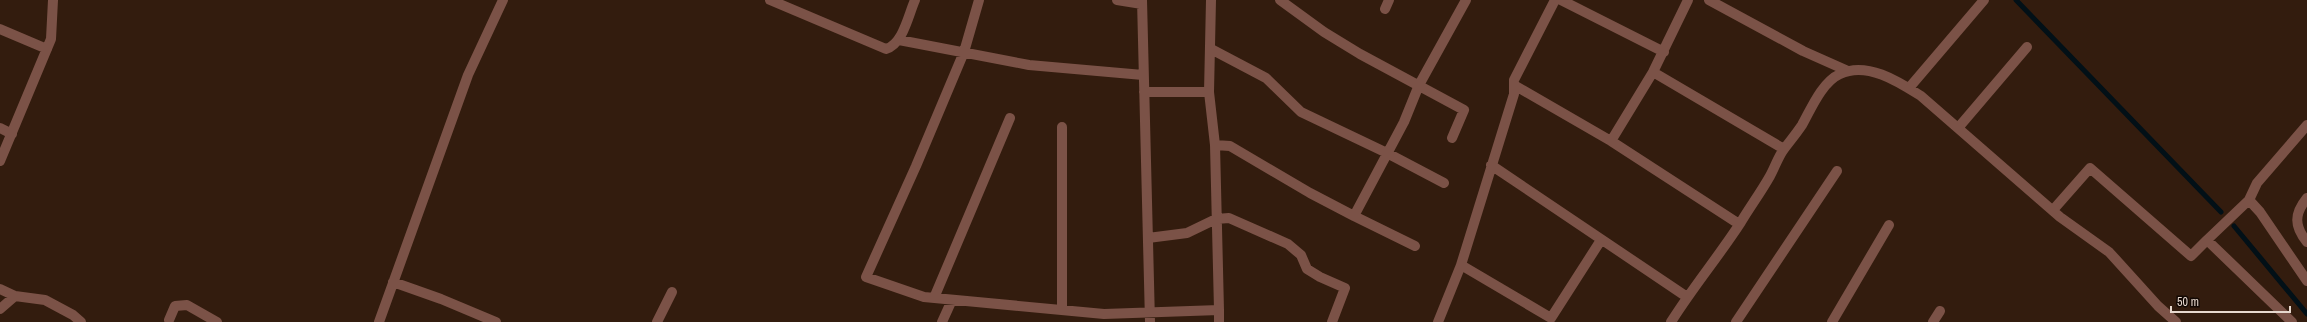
<svg xmlns="http://www.w3.org/2000/svg" width="2307" height="322" viewBox="0 0 2307 322" font-family="'Archivo Narrow',sans-serif">
<rect width="100%" height="100%" fill="#331c0e"/>
<g fill="none" stroke-linecap="round" stroke-linejoin="round">
<path stroke="#021017" stroke-width="5" d="M2016,0L2221,212
M2234,226L2307,314"/>
<path stroke="#7b5247" stroke-width="10" d="M770,0L886,49C903,44 908,16 915,0
M979,0L964,52L916,166L866,277L924,297L1104,314L1219,310V322
M1117,0L1142,4
M1142,0L1150,322
M1280,0L1324,32L1360,54L1464,110L1452,138
M1555,0L1514,80V94L1461,265L1551,318L1601,240
M1561,0L1664,52
M1709,0L1803,51L1848,71
M1385,9L1389,0
M0,29L47,49
M899,40L1029,65L1143,75
M1211,49L1266,78L1301,112L1387,153L1444,183
M1653,72L1784,149
M1514,85L1611,141L1739,224
M1909,88L1984,0
M1144,92H1209L1215,145L1230,146L1310,193L1354,216L1404,122L1419,85L1466,0
M1209,92L1211,0
M1062,127V310
M0,128L12,134
M1958,128L2027,47
M1611,141L1653,72L1688,0
M1215,145L1219,310
M0,161L51,39L53,0
M1491,165L1687,297
M2307,198C2294,214 2294,226 2307,242
M2249,200L2257,183L2307,125
M2053,210L2090,168L2191,256L2207,240
M1354,216L1415,246
M1148,238L1187,233L1216,219L1229,218L1288,244L1301,255L1307,269L1320,277L1345,288L1332,322
M393,282L441,299L496,322
M0,289L15,296L45,300L73,315L81,322
M934,298L1010,118
M0,309L15,296
M169,320L175,306L187,305L217,322
M379,322L468,75L503,0
M657,322L672,292
M942,322L952,300
M1438,322L1461,265
M1671,322C1693,287 1719,256 1741,222C1750,207 1761,192 1770,176C1775,167 1778,157 1784,149C1790,141 1796,134 1802,125C1811,109 1822,82 1840,74C1867,61 1899,82 1921,96L2060,217L2109,252L2158,306L2176,322
M1736,322L1837,171
M1832,322L1889,225
M1933,322L1940,311
M2292,322L2207,240L2249,200L2260,212L2307,281"/>
</g>
<path d="M2171 306v6h119v-6" fill="none" stroke="#e7d8ce" stroke-width="2"/>
<text x="2177" y="306" font-size="12" fill="#e7d8ce" stroke="#130904" stroke-width="3" paint-order="stroke">50 m</text>
</svg>
